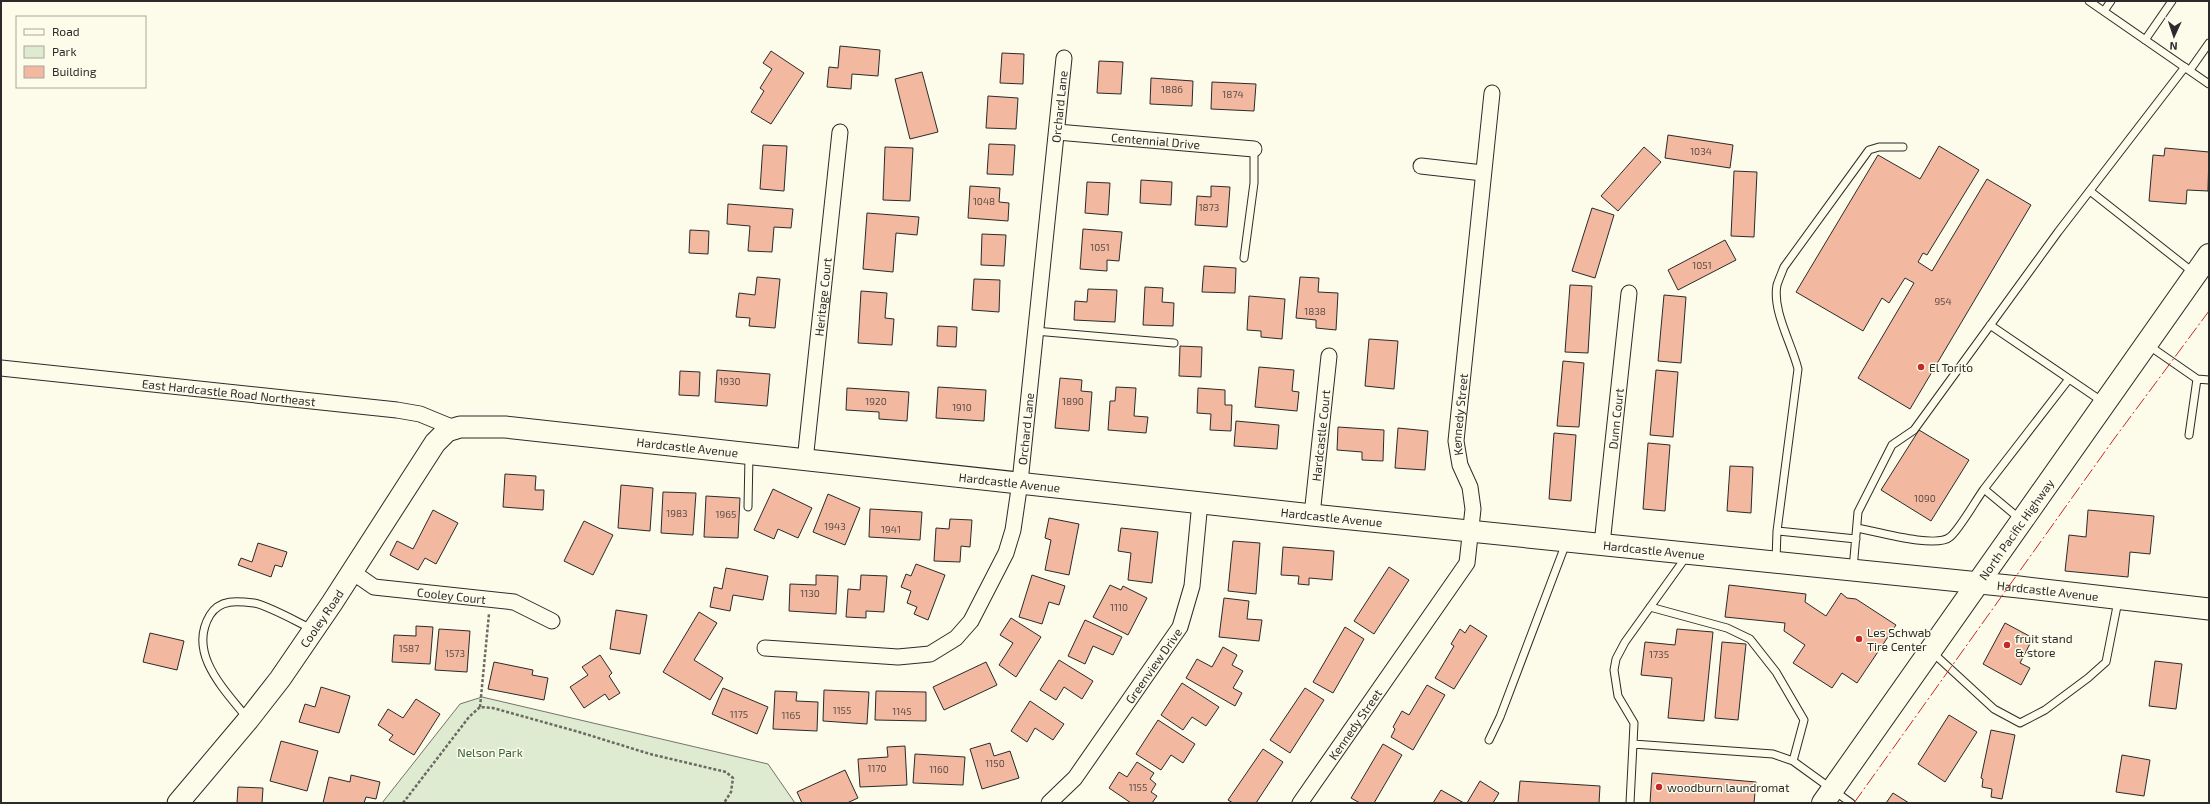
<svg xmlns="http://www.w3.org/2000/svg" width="2210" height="804" viewBox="0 0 2210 804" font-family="'Exo 2',sans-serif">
<rect width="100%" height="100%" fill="#fdfbea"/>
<path fill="#deebd1" stroke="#74746e" d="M482,697L768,764L795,803H382L460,704Z"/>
<path fill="#f2b8a0" stroke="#2b2b2b" d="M840,46L880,50L878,76L852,74L851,89L827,87L829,67L838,68Z
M771,51L804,73L771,124L751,112L764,91L760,88L772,69L763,63Z
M1002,53L1024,54L1023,84L1000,83Z
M1099,61L1123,62L1121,94L1097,93Z
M922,72L938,132L910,139L895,79Z
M1151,78L1193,81L1192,106L1150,104Z
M1212,82L1256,84L1254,111L1211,109Z
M988,96L1018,98L1016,129L986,128Z
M1668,135L1733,145L1730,168L1665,158Z
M989,144L1015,145L1013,175L987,174Z
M763,145L787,146L784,191L760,189Z
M1939,146L1979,170L1927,255L1923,253L1918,262L1932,271L1987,179L2031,205L1910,409L1858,378L1914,283L1905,278L1889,303L1882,298L1863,331L1796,292L1878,155L1920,179Z
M885,147L913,148L910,201L883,200Z
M1644,147L1661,162L1618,211L1601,196Z
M2165,148L2209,152L2208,191L2187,190L2186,204L2149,201L2153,155L2164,156Z
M1734,171L1757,172L1754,237L1731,236Z
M1141,180L1172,182L1171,205L1140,203Z
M1087,182L1110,183L1108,215L1085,213Z
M970,186L1000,188L999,202L1009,203L1008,221L968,218Z
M1211,186L1230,187L1227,227L1195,225L1197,196L1211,197Z
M728,204L793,209L791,228L774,227L772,252L748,251L750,226L727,224Z
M1592,208L1614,215L1595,278L1572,271Z
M867,213L919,217L917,235L896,233L893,272L863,269Z
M1083,229L1122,232L1119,261L1107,260V271L1080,269Z
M690,230L709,231L708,254L689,253Z
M982,234L1006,235L1004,266L981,265Z
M1725,240L1736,260L1678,290L1668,270Z
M1204,266L1236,268L1235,293L1202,292Z
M757,277L780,279L775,328L749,326L750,318L736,317L739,293L755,295Z
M1300,277L1319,278L1318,292L1338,293L1336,330L1316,328V320L1296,318Z
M974,279L1000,280L999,312L972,310Z
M1570,285L1592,286L1588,353L1565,352Z
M1145,287L1163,288L1162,302L1174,303L1173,326L1143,325Z
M1088,289L1117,290L1115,322L1074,320L1075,301L1087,302Z
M861,291L887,293L885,318L894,319L892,345L858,343Z
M1664,295L1686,297L1681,363L1658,361Z
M1249,296L1285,299L1282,339L1261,337V331L1247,330Z
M938,326L957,327L956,347L937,346Z
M1369,339L1398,341L1394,389L1365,386Z
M1180,346L1202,347L1201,377L1179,376Z
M1563,361L1584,363L1579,427L1557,426Z
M1259,367L1294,370L1292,391L1299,392L1297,411L1255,407Z
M717,370L770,374L767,406L715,402Z
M1656,370L1678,372L1673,437L1650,435Z
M680,371L700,372L699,396L679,395Z
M1060,378L1082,380L1081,391L1092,392L1089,431L1055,428Z
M938,387L986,390L984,421L936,418Z
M1116,387L1136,388L1134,416L1148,417L1146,433L1108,430L1110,401H1115Z
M847,388L909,392L907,421L879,419V412L846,410Z
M1198,388L1225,390V405H1232L1231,431L1210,430L1211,414L1197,413Z
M1236,421L1279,425L1277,449L1234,446Z
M1338,427L1384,430L1383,461L1362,460V452L1337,450Z
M1398,428L1428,431L1425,470L1395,468Z
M1919,430L1969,460L1931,521L1881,490Z
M1554,433L1576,435L1571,501L1549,499Z
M1648,443L1670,445L1665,511L1643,509Z
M1730,466L1753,467L1751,513L1727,511Z
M505,474L536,476L535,490H544L543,510L503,507Z
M621,485L653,488L650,531L618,528Z
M773,489L812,508L798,538L778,529L774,539L754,530Z
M663,492L696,493L693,535L661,533Z
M828,494L860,508L845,545L813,532Z
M706,496L740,498L738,538L704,537Z
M870,509L922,512L920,540L869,537Z
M433,510L458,523L436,564L425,558L418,570L390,555L397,541L413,549Z
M2088,510L2154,516L2150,554L2130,552L2128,577L2065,571L2069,535L2086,537Z
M1049,518L1079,524L1069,575L1045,570L1051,540L1045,538Z
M950,519L972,520L970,547L961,546L960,562L934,561L936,528L949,529Z
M584,521L613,535L593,575L564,561Z
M1121,528L1158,532L1152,583L1128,580L1131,553L1118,551Z
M1233,541L1260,543L1256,594L1228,591Z
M258,543L287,552L282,567L275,565L271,577L238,565L241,558L252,562Z
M1283,547L1334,551L1332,580L1309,578V585L1298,584L1299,576L1281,575Z
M916,564L945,575L928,620L914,614L917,607L907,603L911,591L901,587L906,574L911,576Z
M1389,567L1409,580L1374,634L1354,621Z
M726,568L768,576L763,600L733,595L730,611L710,607L714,587L722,589Z
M816,575L838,576L836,614L789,611L790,584L816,585Z
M861,575L887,576L884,612L866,611V618L846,617L848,589L860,590Z
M1032,575L1065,586L1059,605L1049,602L1042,624L1019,617Z
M1110,585L1121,590L1123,586L1147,598L1128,635L1093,617Z
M1729,585L1806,594L1805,602L1826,616L1841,593L1847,598L1856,599L1896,625L1857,683L1842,673L1832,688L1793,663L1805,645L1784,631L1785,623L1725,617Z
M1224,598L1249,601L1247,619L1262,620L1259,641L1219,637Z
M616,610L647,615L640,654L610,649Z
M699,612L717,623L694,660L723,678L710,700L663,672Z
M1011,618L1041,637L1016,677L999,665L1013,643L1000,635Z
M1085,620L1122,637L1113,655L1093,646L1085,664L1068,656Z
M2005,623L2033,638L2020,663L2030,668L2021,685L1983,664Z
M1470,625L1487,636L1454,689L1435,678L1454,646L1451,644L1460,629L1465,633Z
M416,626L433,627L430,664L392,662L394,635L416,636Z
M1345,627L1364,639L1333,693L1313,682Z
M439,629L470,631L467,672L435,670Z
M1677,629L1713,632L1704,721L1668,718L1672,678L1641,675L1645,642L1675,645Z
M150,633L184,641L177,670L143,662Z
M1722,642L1746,644L1738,720L1715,718Z
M1223,647L1237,655L1232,665L1243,671L1233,688L1242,693L1235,706L1186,678L1197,659L1212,667Z
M600,655L612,673L609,676L620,693L609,700L605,694L584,708L570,687L588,675L582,667Z
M1059,660L1093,681L1082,699L1064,687L1056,700L1040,690Z
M2155,661L2182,664L2176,709L2149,706Z
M494,662L533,670L532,675L548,678L544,700L488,689Z
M986,662L997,685L944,710L933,687Z
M1182,683L1219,707L1206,726L1192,717L1183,730L1161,715Z
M1427,685L1445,695L1413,750L1391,737L1395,729L1393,727L1402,711L1409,715Z
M321,687L350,696L339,733L299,722L305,704L315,707Z
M723,688L768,707L757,734L712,714Z
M1305,688L1324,700L1290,753L1270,740Z
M824,690L869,692L867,724L823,721Z
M775,691L797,692L796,701L818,702L817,731L773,729Z
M876,691L926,692V721L875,720Z
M416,699L440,714L414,755L389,740L393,735L378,725L388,709L403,718Z
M1030,701L1064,724L1053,740L1035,728L1027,742L1011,731Z
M1949,715L1977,732L1945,782L1918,764Z
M1158,720L1195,744L1183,763L1171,755L1161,770L1136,754Z
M1991,730L2015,735L2002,799L1991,797L1992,789L1982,787L1983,779L1981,778Z
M281,741L318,751L307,791L270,781Z
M990,743L994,756L1010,751L1019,778L982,789L970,749Z
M1383,744L1402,755L1374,803H1360L1351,798Z
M905,746L907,785L860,787L858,759L888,757L887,747Z
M1263,749L1283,762L1256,803H1233L1228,800Z
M915,754L965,757L963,785L913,783Z
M2122,755L2150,760L2144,796L2116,792Z
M1137,762L1154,773L1150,779L1156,784L1151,792L1157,796L1152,803H1131L1109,788L1119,772L1127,777Z
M845,770L858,798L847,803H802L797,792Z
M1652,773L1756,782L1754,803H1650Z
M351,775L380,782L376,799L366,797L364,803H323L329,777L350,782Z
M1480,781L1499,793L1493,803H1467Z
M1520,781L1600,786L1599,803H1518Z
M238,787L263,788L262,803H237Z
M1441,790L1464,803H1433Z
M1893,793L1909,803H1886Z"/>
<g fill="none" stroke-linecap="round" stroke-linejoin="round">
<defs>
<path id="lane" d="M2089,1L2209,84
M2104,11L2111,1
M2145,40L2172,1
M2190,70L2209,43
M2090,191L2194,273
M1244,258L1254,183V149
M1990,325L2103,402
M1035,331L1174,343
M2148,345L2197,379L2209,380
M2189,435L2197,379
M748,507L749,455
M2020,519L1984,489L2069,379
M1857,528C1875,531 1936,549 1950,537C1959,530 1976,500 1984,489
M1777,531L1798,369C1792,344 1772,311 1777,285C1779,279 1782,272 1784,267L1869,150L1879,147H1903
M1776,560L1777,531L1856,539
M1853,569L1858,512L1892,445L1914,430L2058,232L2185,67
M1650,607L1727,628L1750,639L1776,672L1804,720L1793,761
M1932,652L1994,709L2020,723L2045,710L2088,678L2106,662L2118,601
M247,718C224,689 187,653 210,615C220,599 237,601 254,603C269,606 297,622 312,629
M1489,740L1500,717L1566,543
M1633,744L1634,723L1618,696L1614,670L1616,659L1625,642L1686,557
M1630,803L1633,744L1773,754L1793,761L1851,803"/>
<g id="street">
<path id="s1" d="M1057,132L1254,149"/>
<path d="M1421,166L1483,173"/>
<path id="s2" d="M1,368L397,410L420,414L454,428"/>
<path id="s3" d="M805,461L840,132"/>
<path id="s4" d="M1312,515L1329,356"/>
<path id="s5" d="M1602,544L1629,293"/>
<path id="s6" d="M351,571L374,587L514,602L552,621"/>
<path id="s7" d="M765,648L898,657L930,654L956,638L971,621L1006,553L1013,530L1020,482L1064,58"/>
<path id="s8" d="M1049,803L1075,778L1180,627L1192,586L1200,502"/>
<path id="s9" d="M1300,803L1467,563L1473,509L1470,487L1460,465L1456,441L1492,93"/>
</g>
<g id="secondary">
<path id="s10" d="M178,803L248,720L280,679L332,603L435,443L447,431L460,427H505L1312,515L2019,587L2209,609"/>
</g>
<g id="primary">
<path id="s11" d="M1823,803L2209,255"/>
</g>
</defs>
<use href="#lane" stroke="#2b2b2b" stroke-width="9"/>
<use href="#street" stroke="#2b2b2b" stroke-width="17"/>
<use href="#secondary" stroke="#2b2b2b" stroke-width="23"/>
<use href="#primary" stroke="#2b2b2b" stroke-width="24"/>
<path stroke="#6a6964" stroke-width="2.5" stroke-dasharray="3 2" stroke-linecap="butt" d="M480,707L489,614
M403,803L469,717L480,707L493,708L579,732L650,754L726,772L733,778L731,792L724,803"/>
<use href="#lane" stroke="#fdfbea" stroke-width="7"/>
<use href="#street" stroke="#fdfbea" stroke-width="15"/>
<use href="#secondary" stroke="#fdfbea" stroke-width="21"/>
<use href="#primary" stroke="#fdfbea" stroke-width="22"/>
<path stroke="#c62828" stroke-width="1" stroke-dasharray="14 3 2 3" stroke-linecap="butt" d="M1854,803L2114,439L2209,311"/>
</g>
<g fill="#c62828" stroke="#fdfbea" stroke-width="1.5">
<circle cx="1921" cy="367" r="4"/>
<circle cx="1859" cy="639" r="4"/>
<circle cx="2007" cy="645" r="4"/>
<circle cx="1659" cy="787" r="4"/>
</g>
<g text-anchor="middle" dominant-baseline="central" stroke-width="3" stroke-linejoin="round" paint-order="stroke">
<g font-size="10" fill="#5d4e48">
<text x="1172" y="89">1886</text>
<text x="1233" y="94">1874</text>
<text x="1701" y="151">1034</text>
<text x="984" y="201">1048</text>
<text x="1209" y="207">1873</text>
<text x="1100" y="247">1051</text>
<text x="1702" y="265">1051</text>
<text x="1943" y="301">954</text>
<text x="1315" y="311">1838</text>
<text x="730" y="381">1930</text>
<text x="876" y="401">1920</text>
<text x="1073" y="401">1890</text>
<text x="962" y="407">1910</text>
<text x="1925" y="498">1090</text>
<text x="677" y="513">1983</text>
<text x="726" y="514">1965</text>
<text x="835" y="526">1943</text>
<text x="891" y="529">1941</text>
<text x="810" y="593">1130</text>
<text x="1119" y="607">1110</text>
<text x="409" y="648">1587</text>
<text x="455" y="653">1573</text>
<text x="1659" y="654">1735</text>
<text x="842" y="710">1155</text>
<text x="902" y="711">1145</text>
<text x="739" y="714">1175</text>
<text x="791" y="715">1165</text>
<text x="995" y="763">1150</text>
<text x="877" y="768">1170</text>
<text x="939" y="769">1160</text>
<text x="1138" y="787">1155</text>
</g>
<g font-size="12" fill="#2b2b2b" stroke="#fdfbea">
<text stroke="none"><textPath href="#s7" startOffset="745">Orchard Lane</textPath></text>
<text stroke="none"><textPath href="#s1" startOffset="99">Centennial Drive</textPath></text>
<text stroke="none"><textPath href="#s3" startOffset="165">Heritage Court</textPath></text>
<text stroke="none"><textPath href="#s2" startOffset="229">East Hardcastle Road Northeast</textPath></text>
<text stroke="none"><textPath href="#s9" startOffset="444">Kennedy Street</textPath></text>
<text stroke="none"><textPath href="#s5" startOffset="126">Dunn Court</textPath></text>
<text stroke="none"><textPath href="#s7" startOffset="421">Orchard Lane</textPath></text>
<text stroke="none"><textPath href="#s4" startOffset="80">Hardcastle Court</textPath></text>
<text stroke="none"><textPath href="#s10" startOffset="702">Hardcastle Avenue</textPath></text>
<text stroke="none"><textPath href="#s10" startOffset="1026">Hardcastle Avenue</textPath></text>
<text stroke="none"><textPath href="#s10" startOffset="1350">Hardcastle Avenue</textPath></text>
<text stroke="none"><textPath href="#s11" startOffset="335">North Pacific Highway</textPath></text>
<text stroke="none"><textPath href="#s10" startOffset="1674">Hardcastle Avenue</textPath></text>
<text stroke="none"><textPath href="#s10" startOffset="2070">Hardcastle Avenue</textPath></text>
<text stroke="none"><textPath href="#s6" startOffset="106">Cooley Court</textPath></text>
<text stroke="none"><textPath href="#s10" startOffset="234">Cooley Road</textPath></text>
<text stroke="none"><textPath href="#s8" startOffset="173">Greenview Drive</textPath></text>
<text stroke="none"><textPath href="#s9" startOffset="96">Kennedy Street</textPath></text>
</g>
<g font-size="12" fill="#2b2b2b" stroke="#fdfbea" text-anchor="start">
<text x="1929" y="367">El Torito</text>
<text x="1867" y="632">Les Schwab<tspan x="1867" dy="14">Tire Center</tspan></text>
<text x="2015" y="638">fruit stand<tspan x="2015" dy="14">&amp; store</tspan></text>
<text x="1667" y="787">woodburn laundromat</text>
</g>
<g font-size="12" fill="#34623c" stroke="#fdfbea">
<text x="490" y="752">Nelson Park</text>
</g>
</g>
<rect width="2210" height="804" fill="none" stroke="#2b2b2b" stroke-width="4"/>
<rect x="16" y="16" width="130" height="72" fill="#fdfbea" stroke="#a9a89e"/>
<rect x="24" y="29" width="20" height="6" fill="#fdfbea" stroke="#a9a89e"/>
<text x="52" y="36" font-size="12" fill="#2b2b2b">Road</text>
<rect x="24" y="46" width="20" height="12" fill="#deebd1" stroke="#a9a89e"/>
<text x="52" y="56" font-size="12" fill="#2b2b2b">Park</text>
<rect x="24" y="66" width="20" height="12" fill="#f2b8a0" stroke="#a9a89e"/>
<text x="52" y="76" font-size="12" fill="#2b2b2b">Building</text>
<g transform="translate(2174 36) rotate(183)" stroke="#fdfbea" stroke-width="3" paint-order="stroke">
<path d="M0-3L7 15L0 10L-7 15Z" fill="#2b2b2b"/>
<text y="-6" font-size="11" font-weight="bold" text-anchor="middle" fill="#2b2b2b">N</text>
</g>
</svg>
